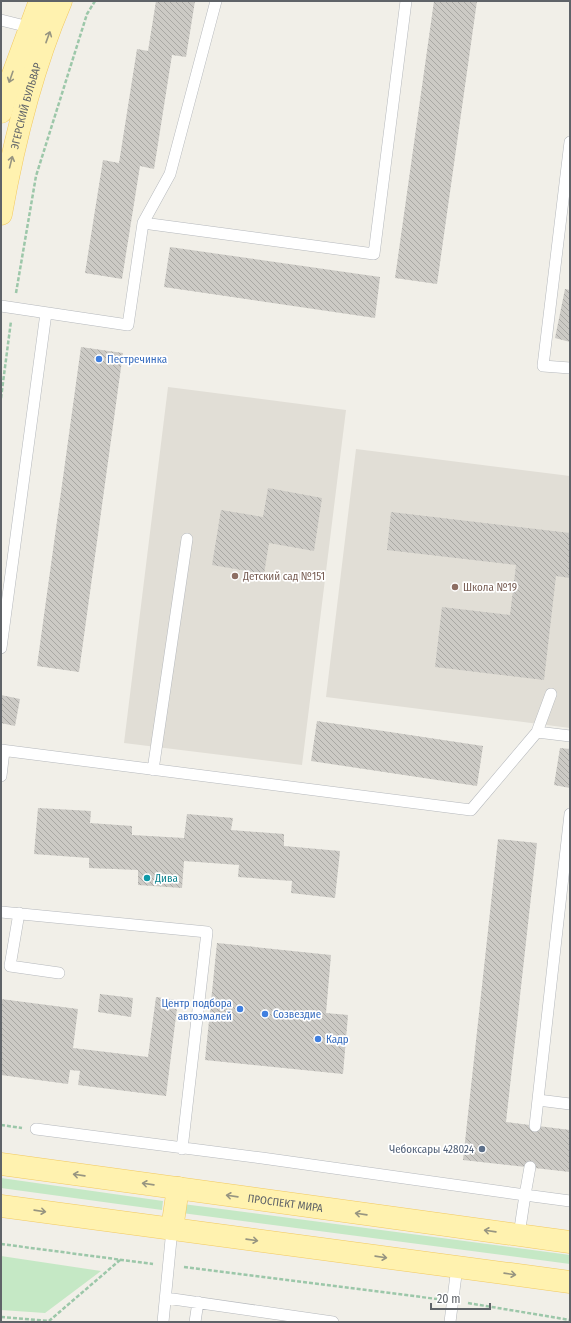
<svg xmlns="http://www.w3.org/2000/svg" width="571" height="1323" viewBox="0 0 571 1323" font-family="'Fira Sans Condensed',sans-serif">
<defs>
<pattern id="building-back-hatch" width="6" height="6" patternUnits="userSpaceOnUse"><rect width="6" height="6" fill="#cccac5"/><path d="M-1 5l2 2M0 0l6 6M5-1l2 2" fill="none" stroke="#a9a8a4"/></pattern>
</defs>
<rect width="100%" height="100%" fill="#f1efe8"/>
<path fill="#e1ded6" d="M168,387L346,410L302,765L124,743Z
M356,449L570,476V728L326,697Z"/>
<path fill="#c5e8c5" d="M1,1178L163,1201L162,1210L1,1188Z
M183,1204L570,1255V1264L182,1213Z
M1,1256L101,1271L45,1313L1,1310Z"/>
<path fill="url(#building-back-hatch)" d="M156,1H195L186,57L172,55L154,169L140,166L122,279L85,273L103,160L119,163L137,49L148,51Z
M434,1H477L437,284L395,278Z
M170,247L380,277L375,318L164,287Z
M565,289L570,290V342L555,338Z
M81,347L123,353L79,672L37,666Z
M268,488L322,498L314,551L269,543L264,574L212,565L221,510L263,517Z
M391,512L570,533V578L556,576L544,680L435,667L442,607L510,615L516,565L387,550Z
M1,695L20,699L15,726L1,723Z
M317,721L483,746L477,786L311,761Z
M560,748L570,749V788L554,785Z
M38,808L91,811L90,823L132,826V835L184,838L187,814L233,818L231,830L284,834V846L340,851L335,898L291,893L292,881L238,877L239,865L184,861L182,888L138,885V870L89,868V858L34,854Z
M498,839L537,843L506,1122L570,1130V1172L463,1160Z
M217,943L331,955L326,1013L348,1015L343,1074L205,1060Z
M100,994L133,998L131,1017L98,1012Z
M156,997L178,1000L166,1096L78,1085L80,1071L70,1070L68,1084L1,1075V999L78,1009L73,1048L148,1057Z"/>
<g fill="none" stroke-linecap="round" stroke-linejoin="round">
<defs>
<path id="service" d="M1,20L29,27
M570,142L543,366L570,368
M143,223L374,254L406,1
M1,306L128,325L143,223L170,174L216,1
M1,648L46,313
M537,732L570,736
M1,750L471,810L537,732L551,694
M153,770L187,539
M1,776L4,751
M1,912L207,932L182,1149
M19,913L10,966L59,973
M538,1100L570,1104
M535,1126L570,814
M36,1129L262,1158L525,1195L519,1235
M530,1167L525,1195L570,1201
M166,1298L333,1322
M163,1322L172,1229
M195,1322L198,1302
M450,1322L457,1267"/>
<g id="primary">
<path d="M1,112L8,88L40,1"/>
<path id="s1" d="M1,214C14,141 32,69 61,1"/>
<path id="s2" d="M1,1164L570,1242"/>
<path d="M1,1206L570,1282"/>
<path d="M172,1229L178,1188"/>
</g>
</defs>
<use href="#service" stroke="#b5b8bc" stroke-width="12"/>
<use href="#primary" stroke="#f2c960" stroke-width="23"/>
<path stroke="#9cc7a9" stroke-width="2.5" stroke-dasharray="4 2" stroke-linecap="butt" d="M16,293L36,176L87,14L95,1
M1,398L11,321
M1,1125L22,1128
M1,1244L153,1264
M184,1267L437,1299
M468,1303L570,1320
M1,1317L49,1321L120,1260"/>
<use href="#service" stroke="#fff" stroke-width="11"/>
<use href="#primary" stroke="#fff2af" stroke-width="22"/>
</g>
<defs><path id="oneway-shaft" d="M-6 0H5M1.5-3L5.5 0L1.5 3" fill="none" stroke-width="1.6" stroke-linecap="round" stroke-linejoin="round"/></defs>
<g stroke="#979581">
<use href="#oneway-shaft" transform="translate(48 37) rotate(-70)"/>
<use href="#oneway-shaft" transform="translate(11 77) rotate(109)"/>
<use href="#oneway-shaft" transform="translate(11 162) rotate(-76)"/>
<use href="#oneway-shaft" transform="translate(79 1175) rotate(-172)"/>
<use href="#oneway-shaft" transform="translate(148 1184) rotate(-172)"/>
<use href="#oneway-shaft" transform="translate(232 1196) rotate(-172)"/>
<use href="#oneway-shaft" transform="translate(40 1211) rotate(8)"/>
<use href="#oneway-shaft" transform="translate(361 1214) rotate(-172)"/>
<use href="#oneway-shaft" transform="translate(490 1231) rotate(-172)"/>
<use href="#oneway-shaft" transform="translate(252 1240) rotate(8)"/>
<use href="#oneway-shaft" transform="translate(381 1257) rotate(8)"/>
<use href="#oneway-shaft" transform="translate(510 1274) rotate(8)"/>
</g>
<g fill="#3f7fe0" stroke="#fff" stroke-width="1.5">
<circle cx="99" cy="359" r="4"/>
<circle cx="240" cy="1009" r="4"/>
<circle cx="265" cy="1014" r="4"/>
<circle cx="318" cy="1039" r="4"/>
</g>
<g fill="#8d6e63" stroke="#fff" stroke-width="1.5">
<circle cx="235" cy="576" r="4"/>
<circle cx="455" cy="587" r="4"/>
</g>
<circle fill="#0f9aa8" stroke="#fff" stroke-width="1.5" cx="147" cy="878" r="4"/>
<circle fill="#5c6f8a" stroke="#fff" stroke-width="1.5" cx="482" cy="1149" r="4"/>
<g text-anchor="middle" dominant-baseline="central" stroke-width="3.5" stroke-linejoin="round" paint-order="stroke">
<g font-size="11" fill="#5f6368" stroke="#fff">
<text stroke="none"><textPath href="#s1" startOffset="111">ЭГЕРСКИЙ БУЛЬВАР</textPath></text>
<text stroke="none"><textPath href="#s2" startOffset="287">ПРОСПЕКТ МИРА</textPath></text>
</g>
<g font-size="11" fill="#366cbe" stroke="#fff" text-anchor="start">
<text x="107" y="359">Пестречинка</text>
<text x="232" y="1003" text-anchor="end">Центр подбора<tspan x="232" dy="13">автоэмалей</tspan></text>
<text x="273" y="1014">Созвездие</text>
<text x="326" y="1039">Кадр</text>
</g>
<g font-size="11" fill="#785e54" stroke="#fff" text-anchor="start">
<text x="243" y="576">Детский сад №151</text>
<text x="463" y="587">Школа №19</text>
</g>
<g font-size="11" fill="#0d838f" stroke="#fff" text-anchor="start">
<text x="155" y="878">Дива</text>
</g>
<g font-size="11" fill="#4e5e75" stroke="#fff" text-anchor="end">
<text x="474" y="1149">Чебоксары 428024</text>
</g>
</g>
<rect width="571" height="1323" fill="none" stroke="#5f6368" stroke-width="4"/>
<path d="M431 1303v6h59v-6" fill="none" stroke="#5f6368" stroke-width="2"/>
<text x="437" y="1303" font-size="12" fill="#5f6368" stroke="#ffffff" stroke-width="3" paint-order="stroke">20 m</text>
</svg>
